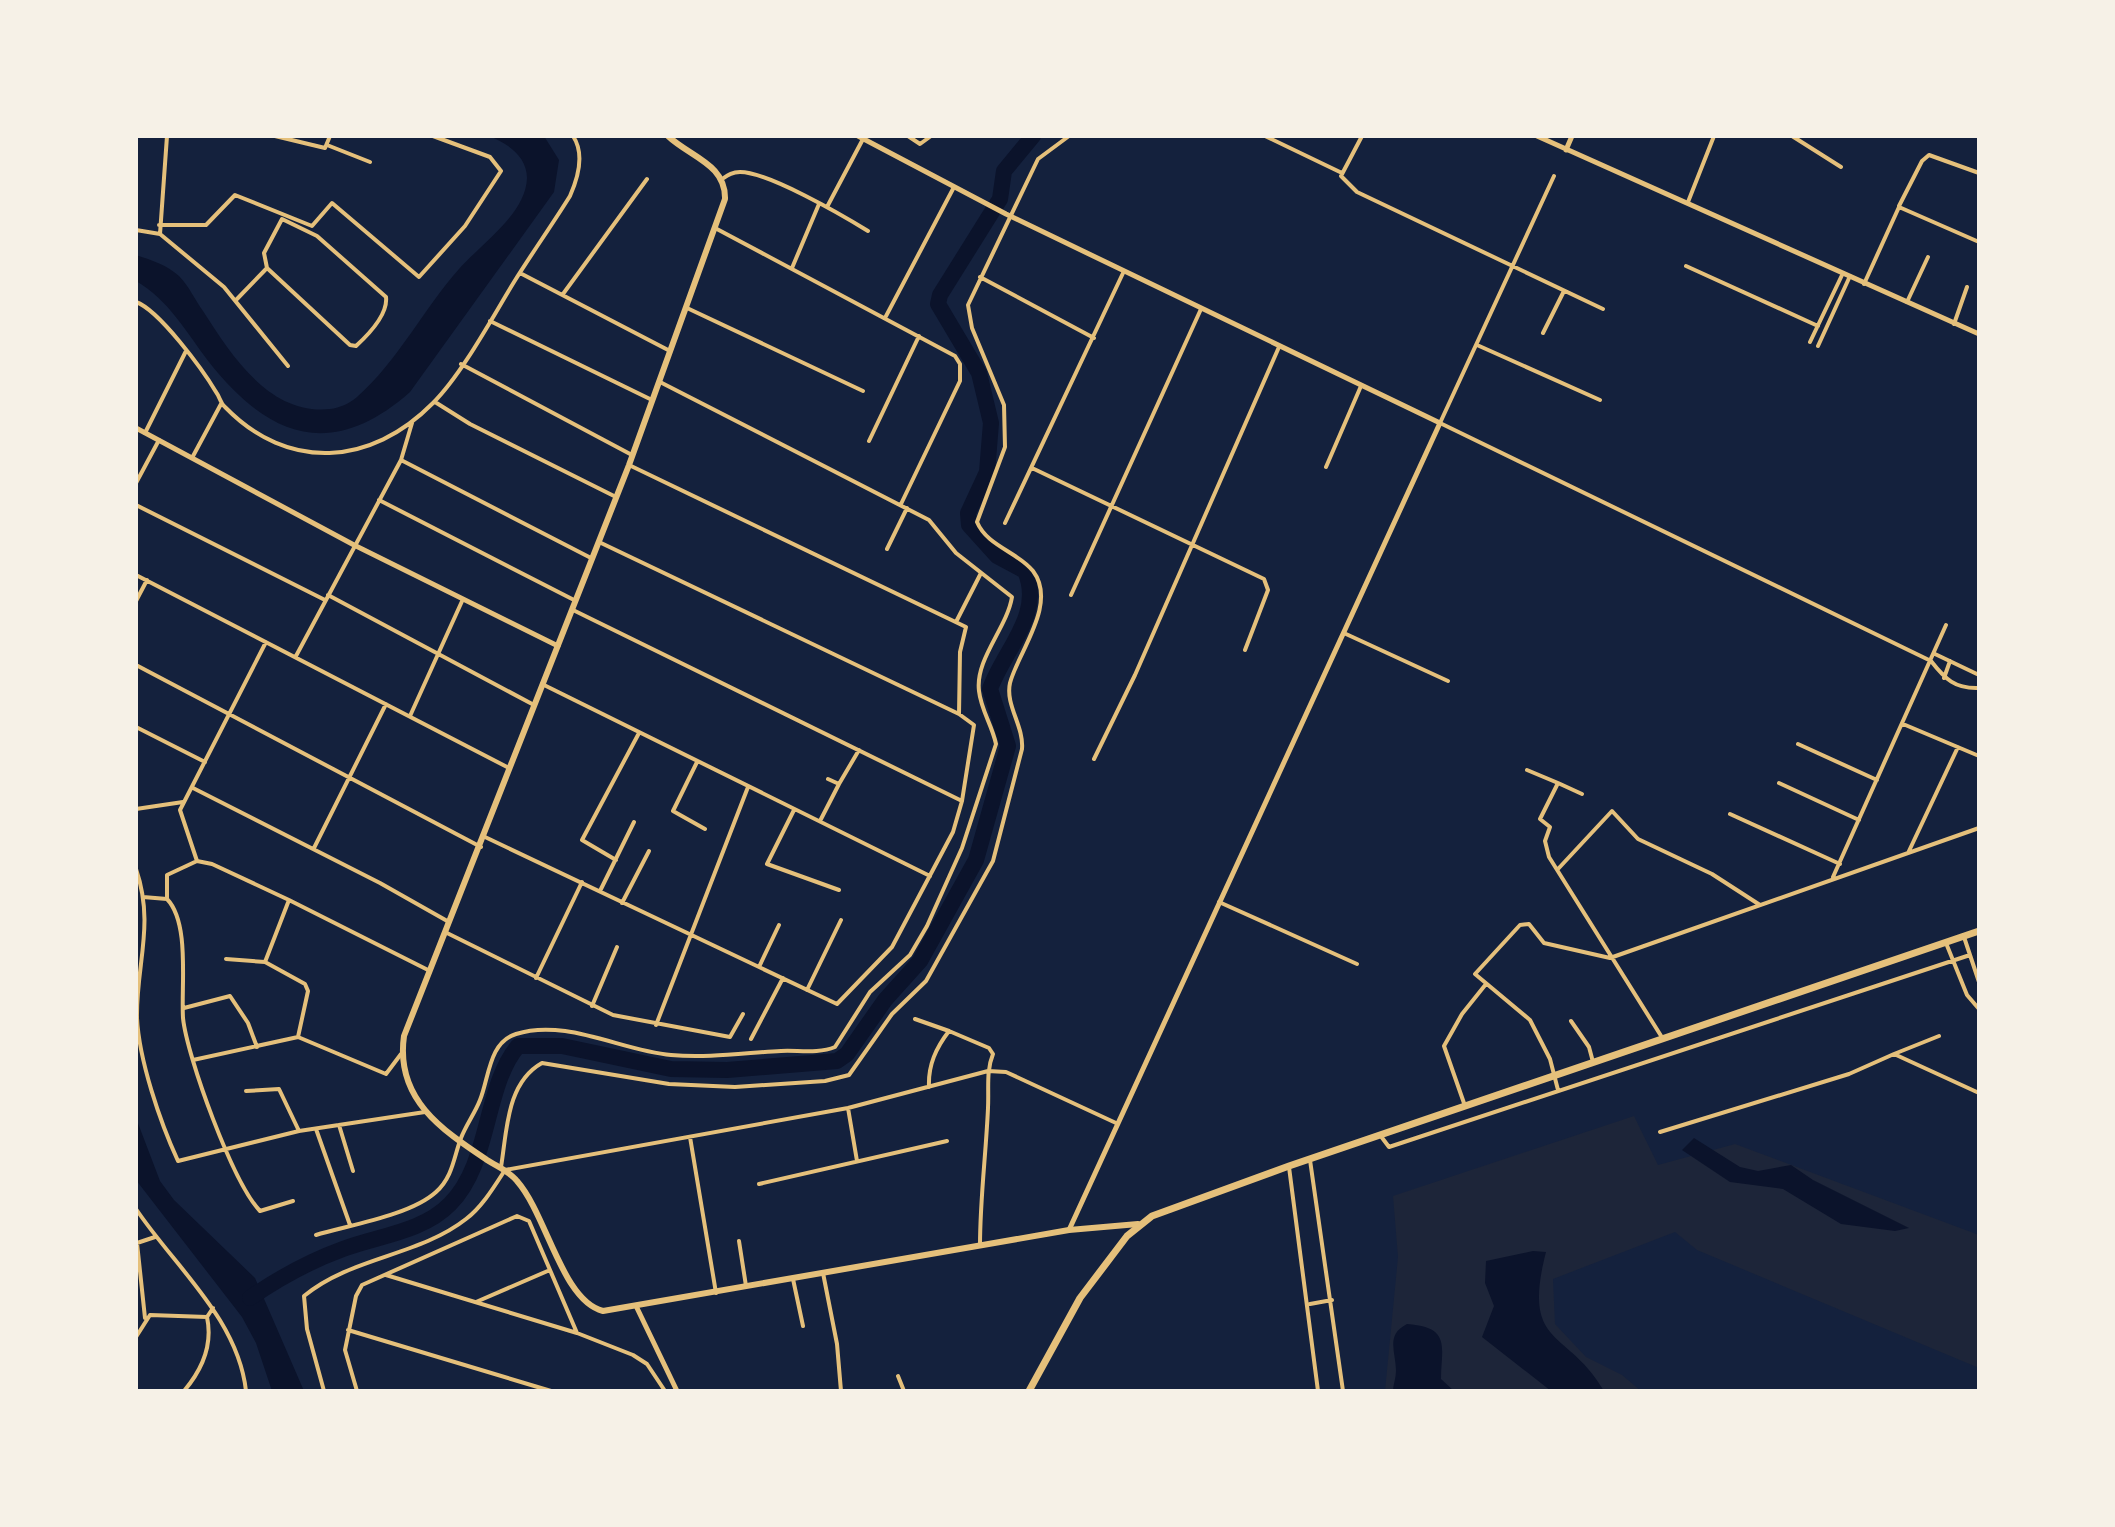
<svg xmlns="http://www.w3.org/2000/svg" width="2115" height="1527" viewBox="0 0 2115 1527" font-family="Manrope,sans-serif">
<rect width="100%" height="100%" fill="#14213d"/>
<path fill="#1d2539" d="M1634,1116L1658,1165L1735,1144L1979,1235V1368L1697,1250L1675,1232L1553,1279L1555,1324L1586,1357L1622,1375L1641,1391H1385L1398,1257L1393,1196Z"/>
<path fill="#0b132b" d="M489,136H544L559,160L554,192L410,392C332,461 269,438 209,362C186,332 169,300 136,281V255C151,260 167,265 179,276C189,286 195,300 203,311C232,356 269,415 330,409C340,408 350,403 357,397C398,361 424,308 459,269C481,244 526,214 527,178C527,156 507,143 489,136Z
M136,1118L160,1181L174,1200L255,1278L304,1391H272L256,1343L242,1317L136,1180Z
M1694,1138L1740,1167L1758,1171L1791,1165L1813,1180L1909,1228L1895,1231L1841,1224L1783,1189L1730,1182L1682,1150Z
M1533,1251L1546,1252C1521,1349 1568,1328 1604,1391H1551L1482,1337L1494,1306L1485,1283L1486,1261Z
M1407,1324C1452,1327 1441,1348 1441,1379L1454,1391H1393C1393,1385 1396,1378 1396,1371C1396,1352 1385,1335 1407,1324Z"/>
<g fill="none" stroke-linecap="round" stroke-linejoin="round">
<path stroke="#0b132b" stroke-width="16" d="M250,1298C279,1278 310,1261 343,1249C377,1236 423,1232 450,1204C491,1163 484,1086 518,1046H562L671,1069L727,1070L837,1061L847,1054L885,1000L920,961L976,860L1008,746L990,689C1004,650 1044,614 1025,571L997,556L969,525L968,513L987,472L991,423L979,373L938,304L940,295L1000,199L1004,171L1033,136"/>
<path stroke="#e5c07b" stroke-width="4" d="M275,136L325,148L330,136
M908,136L920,144L931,136
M1265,136L1342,173
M1362,136L1341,176L1357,192L1603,309
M1792,136L1841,167
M327,145L370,162
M1554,176L1440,423L1931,661C1945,679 1955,689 1979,688
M722,179C728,175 732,172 740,172C768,172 842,215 868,231
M1688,202L1714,136
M1899,206L1922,161L1929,155L1979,173
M827,207L863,139
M159,225H206L235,195L312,226L332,203L419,277L465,226L501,171L490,157L433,136
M715,228L955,356L960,364V381L901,504
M136,230L160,234L224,287L288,366
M160,234L167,136
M1686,266L1818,326
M792,268L819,204
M520,273L670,351
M980,277L1094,338
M1864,284L1899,207L1979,242
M563,294L647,179
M237,299L267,268L264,253L282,219L317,236L386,297C388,314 368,335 356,346L350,345L267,268
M136,302C159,310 203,370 216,392C220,397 220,403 225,407C288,472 371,466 433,403C462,374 492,318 514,282C532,253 552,225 570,196C578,178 585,154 573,136
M1907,302L1928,257
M687,308L863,391
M885,318L954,187
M490,321L652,400
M1954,324L1967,287
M1543,333L1564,291
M1810,342L1843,273
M1477,345L1600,400
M1818,346L1850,276
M461,364L632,455
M435,402L470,424L616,497
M145,433L186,351
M869,441L919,336
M192,458L221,404
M401,460L591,558
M629,465L966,627L960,652L959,714
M1326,467L1361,386
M1032,468L1264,579L1268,590L1245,650
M136,483L159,440
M379,500L576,601
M136,505L325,600
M1005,523L1124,271
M887,549L907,508
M136,575L509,768
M328,595L534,705
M1071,595L1201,309
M136,601L147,580
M573,610L962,801
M956,622L981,573
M1346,634L1448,681
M1935,654L1979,675
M296,656L401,460L412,423
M136,665L481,847
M1944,678L1950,661
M542,684L930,876
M410,716L463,599
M1903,724L1979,756
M136,727L205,762
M1798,744L1877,780
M1094,759L1135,675L1279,347
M697,762L673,811L705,829
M1527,770L1558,783L1540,819L1550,827L1545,841L1549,857L1663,1039
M828,779L839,784L859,750
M1558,783L1582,794
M1779,783L1859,820
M193,788L380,883L449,922
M136,809L183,802
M794,810L767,864L839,890
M1730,814L1840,864
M820,821L839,784
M485,837L837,1004L892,947L953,832L962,801L974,725L959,714L599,542
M314,848L386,704
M1909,851L1958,747
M616,860L582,840L639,733
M197,861L212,864L289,900L430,971
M197,861L180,810L266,642
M136,869C155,925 136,964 137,1018C139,1060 160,1122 178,1161L299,1131L425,1112
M1558,869L1612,811L1638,839L1712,874L1760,905
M1833,877L1946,625
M600,891L634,822
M143,897L167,899C190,923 181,985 183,1018C187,1057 233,1183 260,1211L293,1201
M167,898V875L197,861
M1219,902L1357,964
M622,903L649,851
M447,933L613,1015L730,1037L743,1014
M1964,937L1979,982
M1946,943L1967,995L1979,1009
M226,959L265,962L305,984L308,991L298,1037
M265,962L289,900
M759,967L779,925
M536,978L582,882
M807,990L841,920
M592,1006L617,947
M184,1008L230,996L248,1023L257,1047
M915,1019L949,1031
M1571,1021L1589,1047L1593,1062
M656,1025L748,787
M751,1039L783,978
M1894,1054L1939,1036
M193,1060L298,1037L386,1074L401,1054
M929,1087C928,1065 936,1048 949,1031L989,1048L993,1054C986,1071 989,1088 988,1108C986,1154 980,1199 980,1245
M1558,1090L1550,1059L1530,1020L1475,974L1520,925L1529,924L1544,943L1610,958L1979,828
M246,1091L279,1089L299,1131
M1465,1106L1444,1046L1462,1014L1486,984
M848,1108L857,1161
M339,1125L353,1171
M316,1129L350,1225
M1660,1132L1849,1074L1894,1054L1979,1093
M1380,1135L1389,1147L1970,955
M690,1137L716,1293
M1310,1160L1343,1391
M501,1167C507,1132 506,1083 542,1063L669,1084L735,1087L825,1081L849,1075L892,1014L926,981L984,877L993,861L1022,749C1024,726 1005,705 1010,683C1018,652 1058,604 1033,571C1018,552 987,546 977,522L1005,447L1004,405L972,328L968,305L1038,159L1069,136
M1289,1167L1318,1391
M759,1184L947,1141
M136,1209C175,1267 238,1319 246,1391
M316,1235C350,1225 411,1215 436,1192C453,1177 454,1156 461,1138C466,1125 475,1113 480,1100C489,1078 489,1042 516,1034C566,1018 622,1051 671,1055C708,1058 744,1053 781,1051C798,1050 818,1054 835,1047L870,992L910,955L927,926L962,848L996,744C992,725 981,710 979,691C975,659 1007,628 1012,597L956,553L929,520L660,382
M739,1241L746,1286
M823,1273L837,1344L841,1391
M386,1275L577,1333L633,1355L647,1364L665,1391
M793,1279L803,1326
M476,1302L550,1270
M1310,1304L1332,1300
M145,1318L137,1243L155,1237
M348,1330L551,1391
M136,1337L150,1315L207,1317
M898,1376L904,1391
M184,1391C201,1371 213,1345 207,1317L213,1308
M324,1391L307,1329L304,1296C351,1257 419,1256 466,1219C482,1207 494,1187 505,1170L848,1108L988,1071L1006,1072L1116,1123
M357,1391L345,1350L356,1296L362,1285L517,1216L529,1221L577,1333"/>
<path stroke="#e5c07b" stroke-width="5" d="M858,136L1006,214L1440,423L1069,1230
M1537,136L1979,334
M1566,150L1572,136
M136,428L354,545L558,646
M637,1308L677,1391"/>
<path stroke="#e5c07b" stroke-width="6" d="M668,136C690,157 726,164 725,199L629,465L404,1036C395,1099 442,1130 487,1160C498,1167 509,1171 517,1181C547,1215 562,1301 603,1311L1069,1230L1138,1224"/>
<path stroke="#e5c07b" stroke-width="7" d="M1029,1391L1080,1298L1127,1236L1152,1216L1289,1166L1979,931"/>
</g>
<rect width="2115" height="1527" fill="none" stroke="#f6f1e7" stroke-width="276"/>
</svg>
